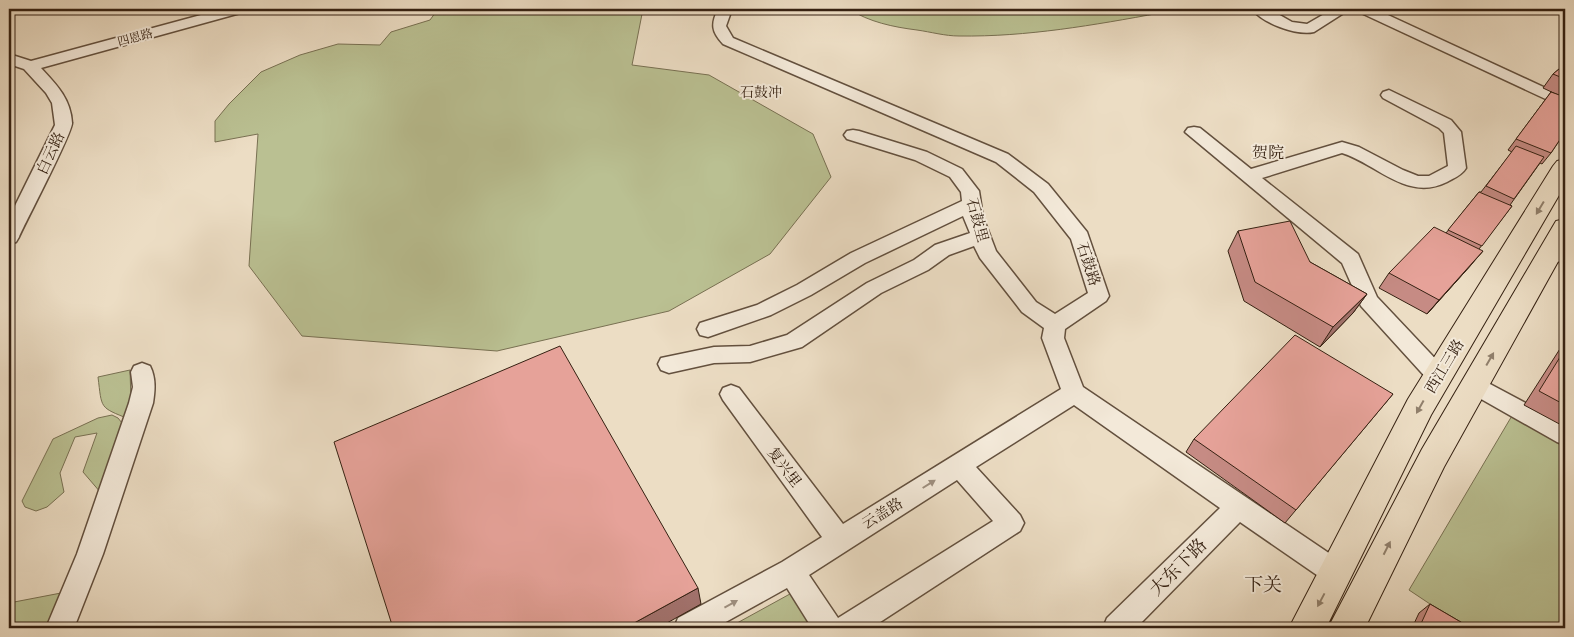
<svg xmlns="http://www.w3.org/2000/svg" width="1574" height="637" viewBox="0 0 1574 637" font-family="'Libre Caslon Text','Noto Serif SC',serif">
<rect width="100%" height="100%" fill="#ecddc4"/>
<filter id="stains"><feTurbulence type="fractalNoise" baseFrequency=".004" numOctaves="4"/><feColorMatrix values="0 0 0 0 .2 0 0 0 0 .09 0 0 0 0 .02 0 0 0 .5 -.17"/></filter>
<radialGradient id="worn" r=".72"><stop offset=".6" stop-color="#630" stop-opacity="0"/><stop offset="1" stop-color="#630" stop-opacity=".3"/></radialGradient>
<path fill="#bac092" stroke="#787052" d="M438,9H643L632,65L709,75L813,134L831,177L770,254L669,311L497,351L302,336L249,266L258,134L215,142V121L229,104L261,72L300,55L338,44L380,45L391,32L430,20Z
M849,9H1169L1160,13C1094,25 1027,37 959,36C945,36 931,32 917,30C893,27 869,22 849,9Z
M130,370L131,401L129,419C99,407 102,409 98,377Z
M1513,414L1565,442V628H1466L1409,590Z
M112,415L118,418L126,428L101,493L83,472L97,433L75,437L60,473L64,492L47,507L36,511L25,507L22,501L53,439L98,418Z
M799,589L823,628H728Z
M61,593L48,628H9V603Z"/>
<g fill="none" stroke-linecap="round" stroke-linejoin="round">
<defs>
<path id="minor" d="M223,9H246L244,12L41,68C56,84 71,99 72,123C73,132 26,221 19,237L16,242L9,244V218L55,125L52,103L46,93L24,69L9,64V54L31,61Z
M718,9H732L726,26L733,38L1008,154L1048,184L1087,232L1109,296L1106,301L1065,329L1064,338L1083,387L1345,564L1349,573L1345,582L1336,586L1327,582L1240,522L1136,628H1103L1107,618L1220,508L1074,405L976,467L1020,515L1024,523L1020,531L871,628H812L787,588L715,628H674L678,618L782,562L822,537L723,400L720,394L723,388L731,385L739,388L843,524L1061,389L1042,338L1044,328L1022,312L980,258L974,246L949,255L928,270L881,293L802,347L750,362L714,363L669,373L661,370L658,364L661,358L714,347L750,346L787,335L867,283L914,260L935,245L970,233L963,216L865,263L811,295L771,315L708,337L700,335L697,329L700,323L757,305L797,285L851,253L962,201L961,192L950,177L915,160L847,139L844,135L847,131L853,130L859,131L927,152L962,169L979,191L983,217L996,251L1036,302L1055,314L1088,293L1071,239L1034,192L996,162L723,44C711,31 711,24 718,9ZM957,480L993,521L838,618L809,575Z
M1252,9H1269L1292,22L1307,24L1333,9H1350L1314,32C1297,36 1262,23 1252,9Z
M1357,9H1375L1565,97V108L1359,12Z
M1389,90L1451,120L1461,132L1466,168C1462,175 1454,178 1447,182C1407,202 1377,164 1342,153L1262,178L1358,254L1377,297L1446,370L1449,376L1446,382L1438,385L1430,382L1361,306L1342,263L1185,132L1188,128L1194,127L1200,128L1251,169L1342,142L1359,147L1403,170L1418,176H1429L1448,166L1444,133L1439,128L1383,98L1381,95L1383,92Z
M1551,244L1565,249V264L1544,256L1541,251L1544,246Z
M142,363L150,366C156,378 155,390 153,403L103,554L74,628H46L77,554L129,403L133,387L131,372L134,366Z
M1475,376L1565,424V445L1557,442L1467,391L1464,385L1467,379Z"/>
<path id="major" d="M1565,159V185L1431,415L1326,628H1289L1408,399L1553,166L1557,161Z
M1565,219V249L1444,467L1365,628H1328L1422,449L1556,221Z"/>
</defs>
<use href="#minor" stroke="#63503e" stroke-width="3"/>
<use href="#major" stroke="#352112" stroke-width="2"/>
<use href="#minor" fill="#f3e9d9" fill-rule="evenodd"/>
<use href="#major" fill="#ecddc4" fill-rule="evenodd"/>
</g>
<path fill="#c68b84" stroke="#352112" d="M1565,64V132L1551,153L1542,164L1540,163L1510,205L1512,206L1479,249L1471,265L1427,314L1379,288L1389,273L1446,233L1479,192H1481L1512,152L1508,150L1551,92L1558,95L1543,88L1553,74Z
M1238,231L1310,262L1367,294L1353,313L1320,347L1244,301L1228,251Z
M1565,341V427L1524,405Z
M1393,394L1285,523L1186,452L1194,439Z
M1430,604L1471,628H1412L1419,613Z"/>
<path fill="#a1716b" stroke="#352112" d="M1483,251L1471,265L1427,314L1439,300Z
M1367,294L1353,313L1320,347L1333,327Z
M698,588L701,604L658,628H625Z"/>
<path fill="#e6a299" stroke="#352112" d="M1565,64V79L1553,74Z
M1551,92L1565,97V132L1551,153L1516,139Z
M1516,146L1544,157L1514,199L1486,186Z
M1479,192L1512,206L1482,246L1448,230Z
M1290,221L1310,262L1367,294L1333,327L1255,282L1238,231Z
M1434,227L1483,251L1439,300L1389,273Z
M1295,335L1393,394L1296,510L1194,439Z
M560,346L698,588L625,628H393L334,442Z
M1565,349V405L1539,391Z
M1430,604L1471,628H1419Z"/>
<defs><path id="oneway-solid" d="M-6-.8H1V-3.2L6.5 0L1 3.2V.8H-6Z" transform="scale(1.25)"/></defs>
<g fill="#907f6b">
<use href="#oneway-solid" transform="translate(1540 208) rotate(121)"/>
<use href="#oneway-solid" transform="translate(1490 359) rotate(-60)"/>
<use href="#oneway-solid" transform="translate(1420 407) rotate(119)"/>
<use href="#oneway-solid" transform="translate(1387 548) rotate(-63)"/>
<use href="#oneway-solid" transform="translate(1321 600) rotate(118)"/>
</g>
<g fill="#9e8f7f">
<use href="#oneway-solid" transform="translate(929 484) rotate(-32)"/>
<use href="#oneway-solid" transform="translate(731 604) rotate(-29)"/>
</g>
<g text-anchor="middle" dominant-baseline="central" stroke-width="4" stroke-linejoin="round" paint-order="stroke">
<g font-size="12" fill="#352112" stroke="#f3e9d9">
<text transform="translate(135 37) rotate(-15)">四恩路</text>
</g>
<g font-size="14" fill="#352112" stroke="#f3e9d9">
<text x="761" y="92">石鼓冲</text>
</g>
<g font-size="15" fill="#352112" stroke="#f3e9d9">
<text transform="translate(50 153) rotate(-65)">白云路</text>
<text transform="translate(978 220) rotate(75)">石鼓里</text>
<text transform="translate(1089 264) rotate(72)">石鼓路</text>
<text transform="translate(1444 366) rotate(-59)">西江三路</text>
<text transform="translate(785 467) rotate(53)">复兴里</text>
<text transform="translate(882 513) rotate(-32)">云盖路</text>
</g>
<g font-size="16" fill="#352112" stroke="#f3e9d9">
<text x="1268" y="152">贺院</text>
</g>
<g font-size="18" fill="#352112" stroke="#f3e9d9">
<text transform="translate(1178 567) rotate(-45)">大东下路</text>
</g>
<g font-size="19" fill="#352112" stroke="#f3e9d9">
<text x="1263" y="584">下关</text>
</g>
</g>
<rect width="1574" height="637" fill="none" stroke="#ecddc4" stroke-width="30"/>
<rect x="10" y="10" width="1554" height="617" fill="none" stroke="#352112" stroke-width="2.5"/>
<rect x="15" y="15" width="1544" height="607" fill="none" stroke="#352112"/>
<rect width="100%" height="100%" filter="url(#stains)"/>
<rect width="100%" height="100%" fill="url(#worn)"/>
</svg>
